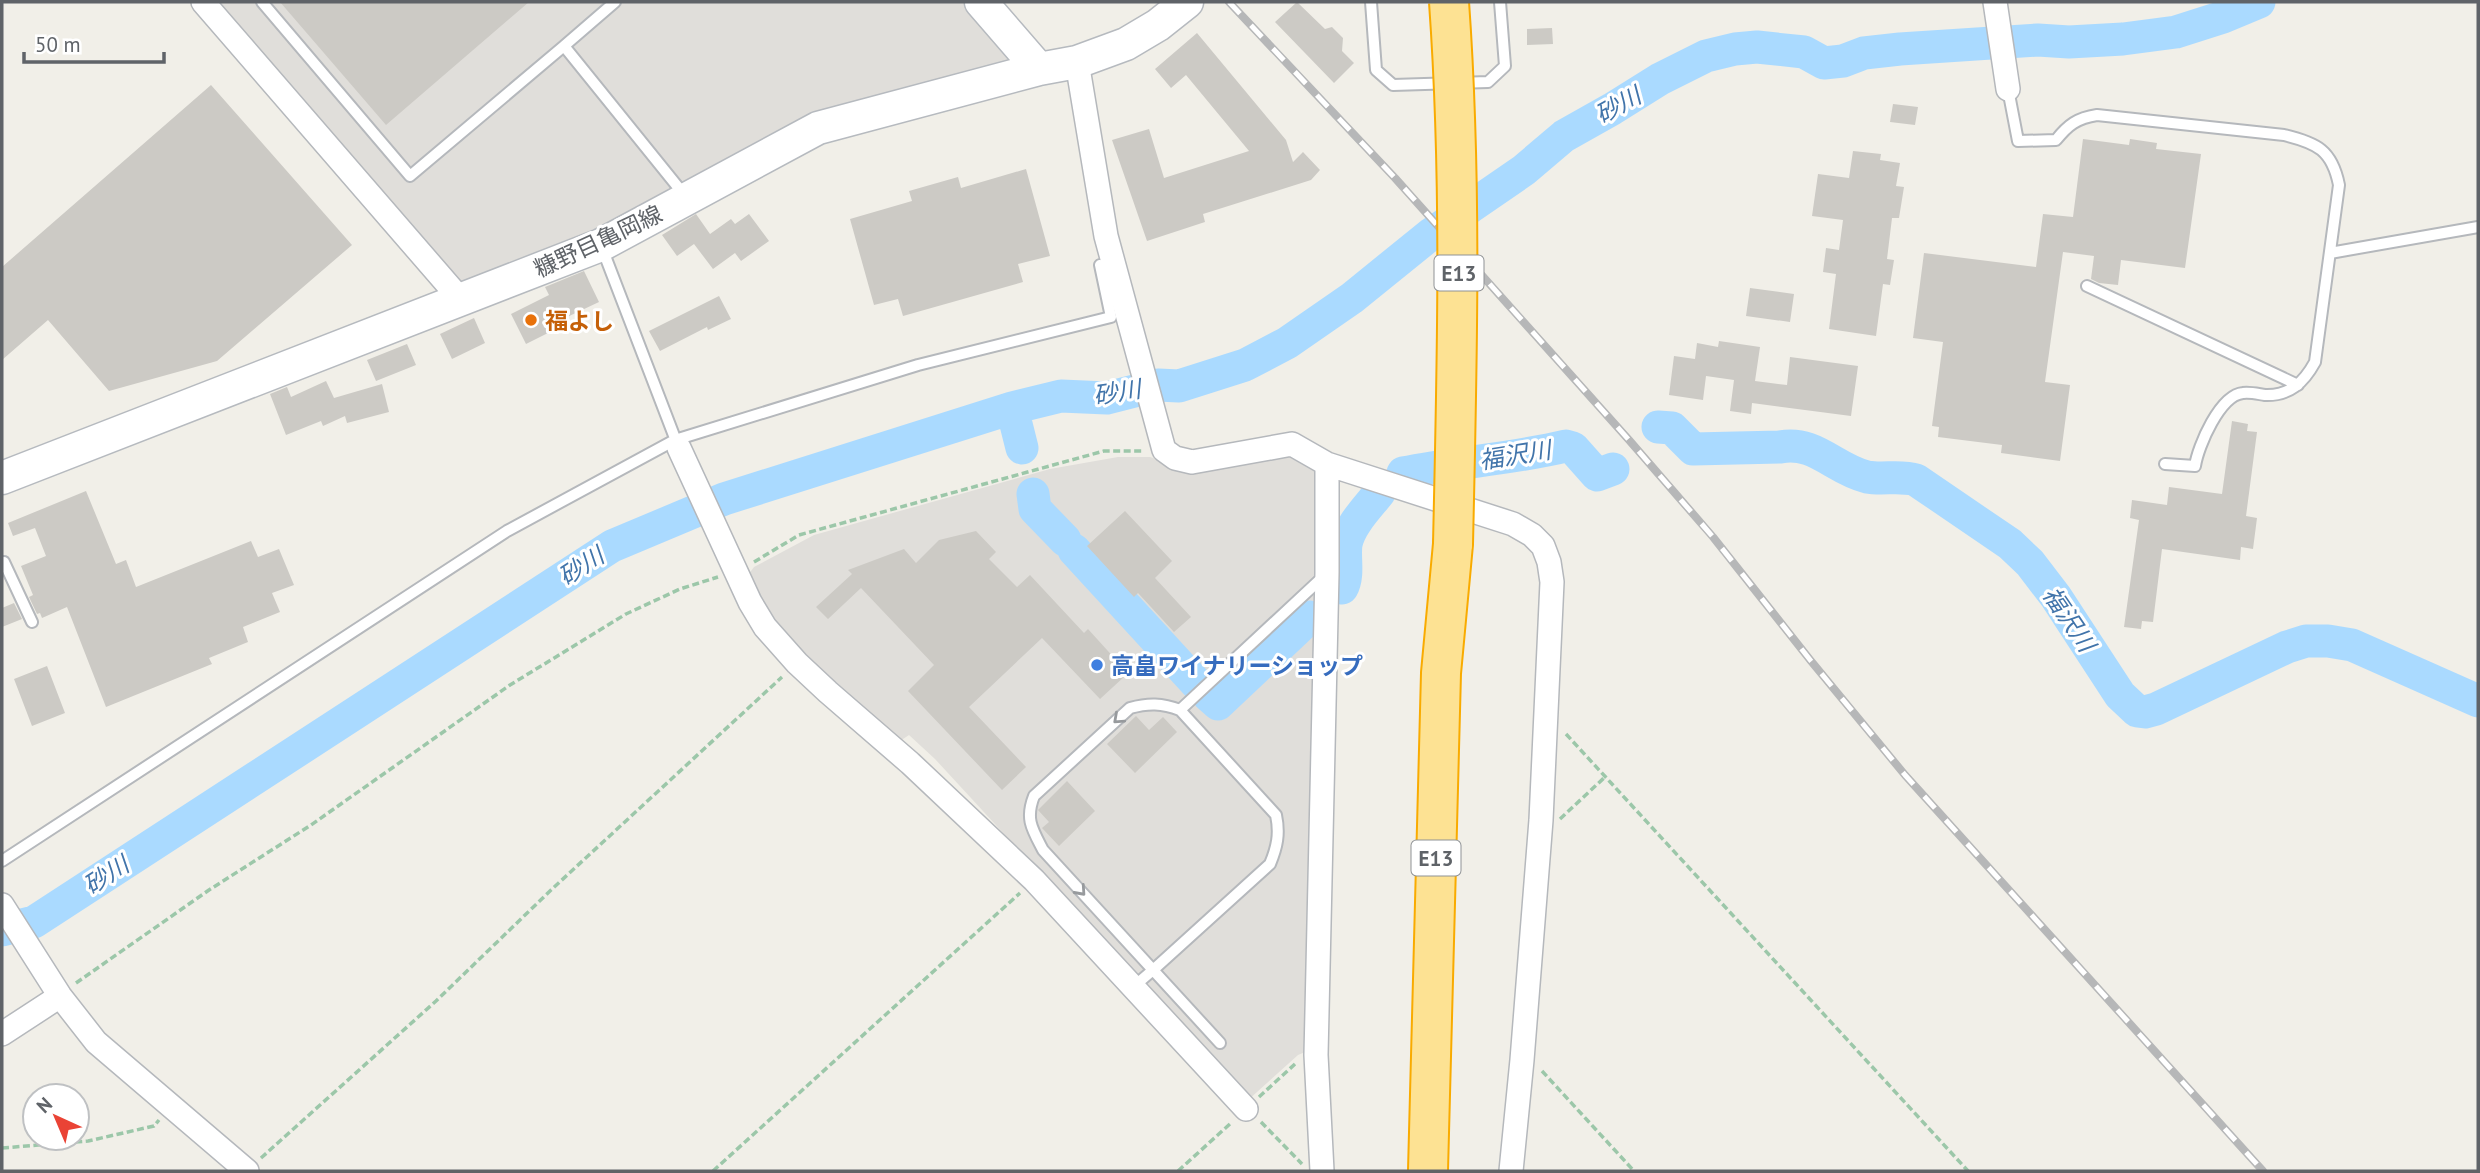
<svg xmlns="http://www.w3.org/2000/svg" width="2480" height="1173" viewBox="0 0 2480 1173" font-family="'PT Sans','Noto Sans JP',sans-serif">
<rect width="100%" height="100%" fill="#f1efe8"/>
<path fill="#e0deda" d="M203,2H981L1039,69L818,128L462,301Z
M1291,451L1318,470L1310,1050L1298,1055L1247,1101L1140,981L935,759L909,735L900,741L801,655L779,630L758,598L748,575L754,567L814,535L1050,469L1118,457H1150L1174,465Z"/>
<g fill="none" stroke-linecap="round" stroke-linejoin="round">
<path stroke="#aadaff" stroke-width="33" d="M1012,408L1022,448
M1658,427L1672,428L1693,449L1780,447C1815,440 1834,469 1867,477C1883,480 1900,475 1916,480L2010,544L2030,563L2056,597L2120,695L2137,711L2145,712L2156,709L2287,647L2306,641H2328L2352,645L2478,701
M1403,473C1457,462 1512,459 1566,446L1573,448L1597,475L1613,469
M1033,494L1035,509L1065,540
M1074,550L1197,684
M1342,588C1349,575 1344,558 1346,544C1350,525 1367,508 1379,493
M1209,696L1218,704L1310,617
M2,930L34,922L612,546L724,499L1012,408L1061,396L1107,398L1158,385L1179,386L1245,365L1287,343L1352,298L1431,234L1524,170L1564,136L1612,109L1660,79L1706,56L1735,49L1757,47L1804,52L1824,63L1843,61L1864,53L1900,49L2038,40L2069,42L2123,39L2176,32L2223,17L2259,2"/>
</g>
<path fill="#cccac5" d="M280,2H529L386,125Z
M1297,2L1325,29L1332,27L1343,38L1342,51L1354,63L1334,83L1275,22Z
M1552,28L1553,44L1527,45V29Z
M1197,33L1286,140L1293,162L1303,152L1320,170L1311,180L1203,214L1205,222L1147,241L1112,140L1149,129L1164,178L1249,151L1186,75L1171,88L1155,69Z
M211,85L352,245L217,361L109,391L48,320L2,360V267Z
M1893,104L1918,107L1915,125L1890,122Z
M2083,139L2129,145L2130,139L2157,143L2156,149L2201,154L2185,268L2121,260L2118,285L2099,283L2091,279L2094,256L2063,252L2045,382L2070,385L2060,461L2001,453L2002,445L1938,437L1939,427L1932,426L1943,342L1913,338L1924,253L2036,267L2043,214L2073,217Z
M1853,151L1881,154L1880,160L1900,163L1896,186L1904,187L1899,218H1892L1887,259L1894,260L1890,285L1883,284L1876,336L1829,329L1836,274L1823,272L1826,248L1839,250L1843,220L1812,216L1818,174L1849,178Z
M1026,169L1050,256L1018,264L1023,282L903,316L898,299L874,305L850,219L912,201L909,191L958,177L961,188Z
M696,214L710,234L731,219L735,224L749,214L769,241L741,261L735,253L713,269L694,244L677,256L662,235Z
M584,271L599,302L548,326L550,332L526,344L511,314L549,295L545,287Z
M1750,288L1794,294L1790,322L1746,316Z
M719,296L731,319L708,330L707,327L660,351L649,331Z
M474,318L485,343L452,359L440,334Z
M1719,341L1760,347L1755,381L1787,385L1790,357L1858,366L1851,416L1752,403L1751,414L1730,411L1734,380L1706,376L1703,400L1669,395L1674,356L1695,359L1697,343L1718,347Z
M407,344L416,365L376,381L367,360Z
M326,381L334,398L382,384L389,412L347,423L345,416L323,426L321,421L286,435L270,394L287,387L291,397Z
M2232,421L2248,424L2247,431L2257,432L2246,516L2257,518L2253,549L2241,547L2240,560L2162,549L2153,622L2142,621L2141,629L2124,627L2139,520L2130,518L2132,500L2167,505L2169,487L2222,494Z
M86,491L116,564L126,560L136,587L251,541L258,557L279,549L294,585L272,593L280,612L243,627L248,642L209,658L212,664L106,707L67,607L42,618L40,613L37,614L29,597L33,595L21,566L46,556L35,528L13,536L8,523Z
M1125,511L1172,561L1155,578L1191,617L1174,632L1138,593L1134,597L1087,546Z
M976,531L996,552L989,559L1017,587L1030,575L1084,633L1088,629L1117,661L1114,664L1125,676L1100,699L1042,638L969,707L1026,767L1002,790L908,691L934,665L861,588L828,619L816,607L852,574L848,570L904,549L916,563L939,540Z
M14,603L22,619L2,627V608Z
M47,666L65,713L32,726L14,679Z
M1136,716L1149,730L1163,717L1177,732L1135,773L1107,744Z
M1067,781L1095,811L1059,846L1042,828L1049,822L1038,810Z"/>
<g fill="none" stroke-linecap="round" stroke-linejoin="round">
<defs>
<path id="lane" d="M262,2L410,176L564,46L686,197
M1371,2L1376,70L1393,85L1488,82L1505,66L1500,2
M564,46L615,2
M2008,89L2018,141L2056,140C2068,125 2077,118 2097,115L2284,135C2317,143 2332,150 2339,185L2315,362C2304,382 2290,396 2265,395C2258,394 2250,392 2243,393C2220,395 2198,446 2195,466L2165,464
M602,248L678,446
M2330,253L2478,227
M2087,286L2298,385
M2,563L4,562L32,622
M1180,710L1324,576
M2,861L507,531L675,440L918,365L1111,317L1100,265
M1132,988L1153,970L1270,864C1277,847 1280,834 1276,815L1180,710C1162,703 1148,703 1130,708L1034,796C1025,819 1032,829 1043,850C1102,914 1161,979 1220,1043"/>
<path id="street" d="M203,2L462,301
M1995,2L2008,89
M1077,62L1106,236L1164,450L1175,458L1192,462L1292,444L1327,464L1513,524L1532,535L1543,546L1549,562L1552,582L1541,820L1522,1060L1511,1171
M679,448L750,602L765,627L797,663L828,692L910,763L1034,880L1246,1109
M2,905L60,996L96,1042L247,1171
M2,1034L60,996
M1322,1171L1316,1055L1327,573V464"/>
<path id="secondary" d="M981,2L1039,69
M2,478L601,245L818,128L1039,69L1077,62L1126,44L1158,25L1187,2"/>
<path id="highway" d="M1428,1171L1441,673L1453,544"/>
</defs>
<use href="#lane" stroke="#b5b8bc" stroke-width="14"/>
<use href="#street" stroke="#b5b8bc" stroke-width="26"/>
<use href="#secondary" stroke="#b6babf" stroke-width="35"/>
<use href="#highway" stroke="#f9ab00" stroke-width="42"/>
<path stroke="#9cc7a9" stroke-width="3.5" stroke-dasharray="7 3.5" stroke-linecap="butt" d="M754,562L799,535L1104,451H1144
M1566,734L1968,1171
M1560,819L1605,777
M76,983L209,890L311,825L510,685L626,614L680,589L718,577
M1542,1071L1634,1171
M1259,1097L1295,1064
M1261,1122L1302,1164
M2,1148L88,1141L154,1126L159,1120
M261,1158L436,1001L551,890L782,677
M713,1171L1020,893
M1178,1171L1231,1123"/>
<use href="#lane" stroke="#fff" stroke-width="10"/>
<use href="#street" stroke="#fff" stroke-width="23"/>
<use href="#secondary" stroke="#fff" stroke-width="32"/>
<use href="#highway" stroke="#fde293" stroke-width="38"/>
<defs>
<path id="rail" d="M1229,2L1395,178L1629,440L1713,537L1811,661L1905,775L2263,1171"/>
</defs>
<use href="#rail" stroke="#b6b7b8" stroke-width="8"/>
<use href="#rail" stroke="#fff" stroke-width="5" stroke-dasharray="16" stroke-linecap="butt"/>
<defs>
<path id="highway-bridge" d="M1449,2C1462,183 1457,363 1453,544"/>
</defs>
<use href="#highway-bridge" stroke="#f9ab00" stroke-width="42" stroke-linecap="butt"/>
<use href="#highway-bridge" stroke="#fde293" stroke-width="38"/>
</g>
<defs><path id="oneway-chevron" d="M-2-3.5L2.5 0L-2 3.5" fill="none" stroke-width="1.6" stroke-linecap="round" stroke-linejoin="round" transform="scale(1.75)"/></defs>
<g stroke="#979a9d">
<use href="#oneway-chevron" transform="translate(1118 719) rotate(138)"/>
<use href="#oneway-chevron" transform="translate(1081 891) rotate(48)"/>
</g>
<circle fill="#e8710a" stroke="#fff" stroke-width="2.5" cx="531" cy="320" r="7"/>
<circle fill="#3f7fe0" stroke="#fff" stroke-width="2.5" cx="1097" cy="665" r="7"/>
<g text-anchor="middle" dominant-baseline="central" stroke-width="6" stroke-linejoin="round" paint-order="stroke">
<g fill="#fff" stroke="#8f9295" stroke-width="2">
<rect x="1434.5" y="255.5" width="49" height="35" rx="5"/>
<rect x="1411.5" y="840.5" width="49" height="35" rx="5"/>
</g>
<g font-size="21" font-weight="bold" fill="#5f6368">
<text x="1459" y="273">E13</text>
<text x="1436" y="858">E13</text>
</g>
<g font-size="23" fill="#5f6368" stroke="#fff">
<text transform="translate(598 241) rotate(-25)">糠野目亀岡線</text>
</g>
<g font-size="23" font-weight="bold" fill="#c56008" stroke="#fff" text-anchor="start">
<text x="545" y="320">福よし</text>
</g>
<g font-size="23" font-weight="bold" fill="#366cbe" stroke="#fff" text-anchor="start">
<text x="1111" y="665">高畠ワイナリーショップ</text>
</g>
<g font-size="24" font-style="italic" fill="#4174aa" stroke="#fff">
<text transform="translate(1618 105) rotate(-29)">砂川</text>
<text transform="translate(1117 392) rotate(-9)">砂川</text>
<text transform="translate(1515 455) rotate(-9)">福沢川</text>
<text transform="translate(581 566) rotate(-33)">砂川</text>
<text transform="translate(2069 619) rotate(56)">福沢川</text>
<text transform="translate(106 875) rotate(-33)">砂川</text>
</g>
</g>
<rect width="2480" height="1173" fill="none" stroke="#5f6368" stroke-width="7"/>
<g transform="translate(56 1117) rotate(316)"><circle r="33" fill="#ffffff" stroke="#bfc1c3" stroke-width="2"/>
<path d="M0-5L12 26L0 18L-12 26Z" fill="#ea4335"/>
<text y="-10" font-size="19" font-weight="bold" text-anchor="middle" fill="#5f6368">N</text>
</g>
<path d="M24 52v10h140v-10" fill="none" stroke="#5f6368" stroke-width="3.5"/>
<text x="35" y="52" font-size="21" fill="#5f6368" stroke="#ffffff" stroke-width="5" paint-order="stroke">50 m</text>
</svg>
